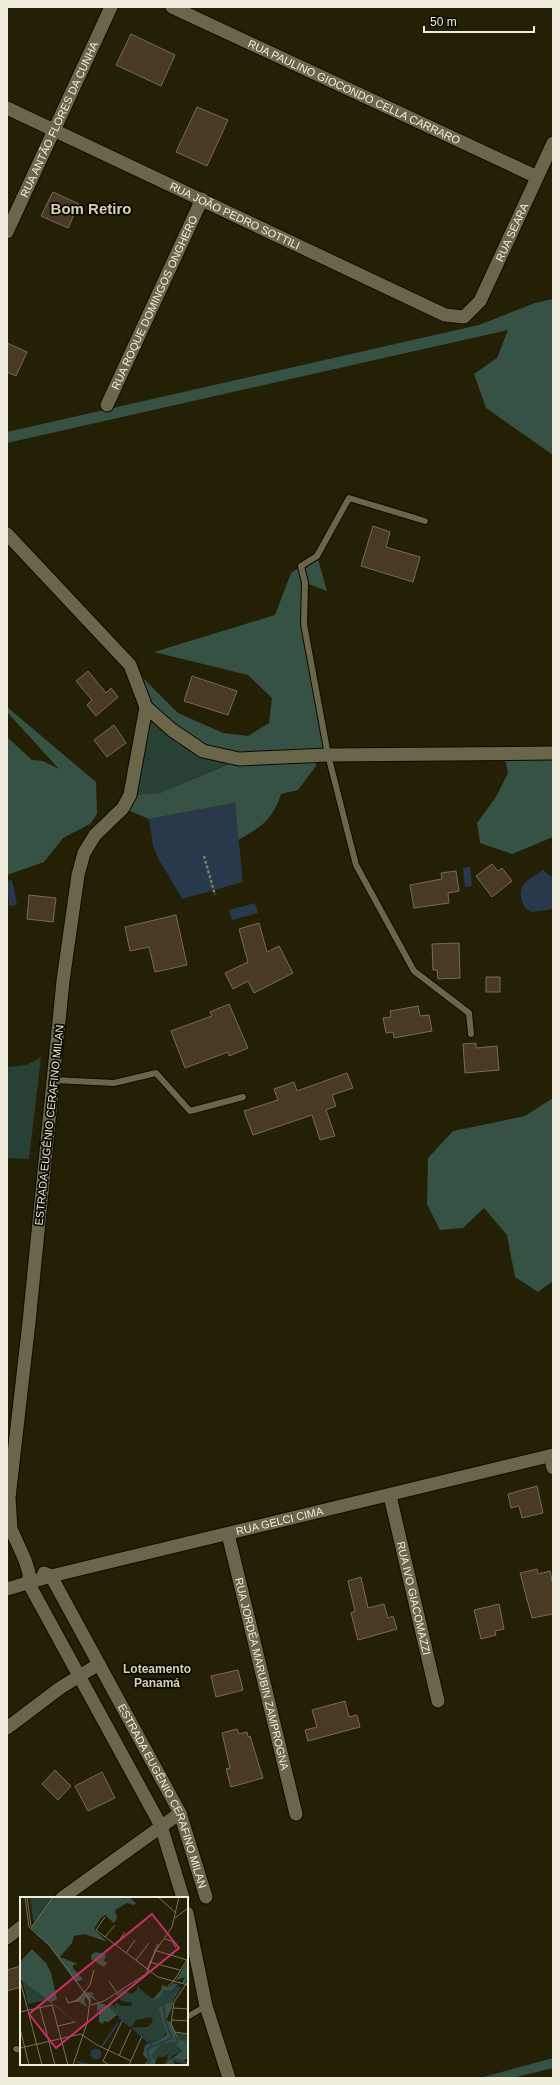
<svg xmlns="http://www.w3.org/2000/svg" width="560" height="2085" viewBox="0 0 560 2085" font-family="Helvetica,sans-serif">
<rect width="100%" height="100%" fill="#242005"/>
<path fill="#274134" d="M146,707L239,759L160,793L130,795Z
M41,1057L29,1159L7,1158V1067L26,1065Z"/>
<path fill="#365244" d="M553,299V455L486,408L474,374L497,358L508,330L7,443V432L479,325L535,303Z
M317,556L327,591L306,583L304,624L328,755H314L316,766L298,790L281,794C272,821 261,827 238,840L235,803L149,819L123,808L130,795L160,793L238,760L203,751L146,707L130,665L178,713L223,733L248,736L269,723L272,698L248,675L154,652L275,615L291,573Z
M7,707L96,782L97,814L90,824L63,838L44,862L7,875V737L32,760L43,761L59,769L7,712Z
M553,753V837L512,854L480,843L477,823L496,797L508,773L504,754Z
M553,1098V1281L538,1292L515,1277L507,1235L484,1208L463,1228L440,1230L427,1204L428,1158L453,1131L525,1116Z
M553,2058V2068L512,2078H480Z"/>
<path fill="#29394c" d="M235,803L243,882L182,899L157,856L153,846L149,819Z
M470,867L472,886L465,887L463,868Z
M543,870L553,878V909L532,912L525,908C514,886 525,882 543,870Z
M12,880L17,905L9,906L7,881Z
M255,903L258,913L232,920L229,910Z"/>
<path fill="#483a24" stroke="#7b6a51" d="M131,34L175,55L161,86L116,65Z
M197,107L228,120L207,166L176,152Z
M53,192L79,204L68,228L41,216Z
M7,343L27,352L16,376L7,372Z
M373,526L390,532L386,547L420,557L413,582L361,566Z
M88,671L106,693L111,688L118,697L96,716L87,705L92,700L76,681Z
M192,676L237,691L228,715L184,701Z
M114,725L126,743L107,757L94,740Z
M492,864L498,871L502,868L512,881L492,897L476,876Z
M456,871L459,891L448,893L449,903L414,908L410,885L442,879L441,873Z
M29,895L56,898L53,922L27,919Z
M176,915L187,965L155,972L149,947L130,951L125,927Z
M259,923L267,952L279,946L293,973L254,993L248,981L233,989L225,973L248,962L239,929Z
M459,943L460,978L438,979L437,970H433L432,944Z
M486,977H500V992H486Z
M229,1004L248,1048L229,1056L228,1052L185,1068L171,1031L212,1016L210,1012Z
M418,1006L420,1016L429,1015L432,1031L394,1038L393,1032L386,1033L383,1018L391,1017L390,1011Z
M476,1043V1048L497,1046L499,1070L465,1073L463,1044Z
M347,1073L353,1088L332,1095L336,1106L326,1110L335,1136L320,1140L312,1115L253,1135L244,1111L278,1100L274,1089L294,1082L297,1091Z
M537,1486L543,1513L522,1518L519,1506L511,1508L508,1494Z
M537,1569L538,1574L550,1571L553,1586V1614L532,1618L520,1573Z
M361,1577L368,1608L384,1604L388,1618L393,1616L397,1629L358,1640L351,1613L355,1611L348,1581Z
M499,1604L504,1629L495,1631L496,1635L481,1639L474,1610Z
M238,1670L243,1690L216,1697L211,1676Z
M345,1701L349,1717L357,1715L360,1727L308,1741L305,1730L317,1727L312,1710Z
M237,1729L239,1734L247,1732L248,1737L250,1736L263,1778L231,1787L226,1769L230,1768L222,1733Z
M55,1770L71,1786L58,1800L42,1784Z
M102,1772L115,1798L88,1811L75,1786Z
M21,1966V1987L7,1991V1970Z"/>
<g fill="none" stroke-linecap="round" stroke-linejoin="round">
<defs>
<path id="service" d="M425,521L349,498L317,556L301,566L305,583L304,624L328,755L356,865L414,971L469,1013L471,1034
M54,1080L114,1083L156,1073L190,1111L243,1097
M187,2017L206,2006
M16,2049L21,2050"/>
<g id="minor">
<path id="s1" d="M172,7L537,177"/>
<path id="s2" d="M7,108L445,315L464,317L480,301L553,143"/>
<path id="s3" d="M7,232L111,7"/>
<path id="s4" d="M107,405L202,199"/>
<path d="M7,534L130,665L146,707L172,730L203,751L239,759L328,755L553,753"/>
<path d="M146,707L130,795L123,808L95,835L84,853L78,875L63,981L29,1322L9,1498L11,1529L25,1560L29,1573V1584L161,1826L183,1898"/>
<path d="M550,1456L553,1468"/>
<path id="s5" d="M390,1496L438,1701"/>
<path id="s6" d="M228,1534L296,1814"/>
<path id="s7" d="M44,1573L51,1576L180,1813L206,1897"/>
<path id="s8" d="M7,1589L51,1576L553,1455"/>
<path d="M7,1728L60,1688L99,1664"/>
<path d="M62,1898L180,1813"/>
<path d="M187,1913L206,2006L229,2078"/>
<path d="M7,1938L21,1927"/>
</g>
</defs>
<use href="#service" stroke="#0e0900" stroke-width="8"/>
<use href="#minor" stroke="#0e0900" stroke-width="15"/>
<path stroke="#7e7b64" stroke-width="2.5" stroke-dasharray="3 2" stroke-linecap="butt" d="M204,856L215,895"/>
<use href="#service" stroke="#6a6649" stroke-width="6"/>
<use href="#minor" stroke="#6a6649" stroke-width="13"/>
</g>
<g text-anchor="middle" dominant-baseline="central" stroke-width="3.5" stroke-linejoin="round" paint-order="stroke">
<g font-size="11" fill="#f0eddd" stroke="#0b0a02">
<text stroke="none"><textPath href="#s1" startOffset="201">RUA PAULINO GIOCONDO CELLA CARRARO</textPath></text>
<text stroke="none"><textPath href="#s3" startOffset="124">RUA ANTÃO FLORES DA CUNHA</textPath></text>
<text stroke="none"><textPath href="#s2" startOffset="252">RUA JOÃO PEDRO SOTTILI</textPath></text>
<text stroke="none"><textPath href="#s2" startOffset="602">RUA SEARA</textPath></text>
<text stroke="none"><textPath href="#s4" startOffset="113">RUA ROQUE DOMINGOS ONGHERO</textPath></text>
<text transform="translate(49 1125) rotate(-84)">ESTRADA EUGÊNIO CERAFINO MILAN</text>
<text stroke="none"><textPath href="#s8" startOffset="281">RUA GELCI CIMA</textPath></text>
<text stroke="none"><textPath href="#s5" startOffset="105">RUA IVO GIACOMAZZI</textPath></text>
<text stroke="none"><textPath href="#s6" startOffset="144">RUA JORDÉA MARUBIN ZAMPROGNA</textPath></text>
<text stroke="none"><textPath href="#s7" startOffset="255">ESTRADA EUGÊNIO CERAFINO MILAN</textPath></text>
</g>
<g font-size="12" font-weight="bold" fill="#d6d1b1" stroke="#0b0a02">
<text x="157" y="1669">Loteamento<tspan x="157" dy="14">Panamá</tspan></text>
</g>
<g font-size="15" font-weight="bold" fill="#d6d1b1" stroke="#0b0a02">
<text x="91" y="208">Bom Retiro</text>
</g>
</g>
<g transform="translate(20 1897)">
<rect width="168" height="168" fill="#242005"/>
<path d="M10,0H33L16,24H13ZM2,83L26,103L8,107ZM117,89L131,101L139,102L144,93L162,89L153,104L138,110L147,134L142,142L131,145L87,110L91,106L97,112L94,107L97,106L102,109H111L112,106L101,104L96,97L103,93L112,97L117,93ZM131,120L133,124L128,130H112L116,123ZM156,136L168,137V144L158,146V151L162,154L152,159L149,165H146L149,156L144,160H138L136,164L131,159L141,147L159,142Z" fill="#274134" fill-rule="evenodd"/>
<path d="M33,0H109L116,6L114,8L107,6L95,13L97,21L94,26L85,18L81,21L74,32L87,45L65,37L54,39L52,46L40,60L58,67L53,68V71L63,82L56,85L30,49L11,31ZM12,52L26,66L31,76L37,102L31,105L64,132L0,82V65ZM75,55L86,57L84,64L87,66L84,70L71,62V58ZM168,63V81L165,86H162L165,80L156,83ZM154,86L159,88L153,93H144L139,102L132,103L141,93L142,88L149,90ZM66,95L74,96L72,98L78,105L70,100L71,108L66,100L64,103L67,110L59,105H53ZM153,104L152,111L146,123L151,125L157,144L141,147L131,159L136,164L134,168H124L128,163L123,158L125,148L142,142L147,137L138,110ZM80,106L88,109L97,118L88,125L84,124L83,127L79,125V111L77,118V107ZM159,143L168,144V161L164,163L168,168L155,164L154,168H143L162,154L157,149Z" fill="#365244"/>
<path d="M70.5 157a5.5 5.5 0 1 1 11 0a5.5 5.5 0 1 1-11 0Z" fill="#29394c"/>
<path fill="none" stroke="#29394c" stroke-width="2" d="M102,116L100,121L111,130M113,131L134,150M82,149L98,126M57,165L70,168M128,168L130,164L127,152L152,141L145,123L143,104L158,88M152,168L154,163H159L168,167"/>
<path fill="none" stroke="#76725b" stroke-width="1" d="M5,0L9,30L30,49L70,103L67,126L53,168M7,0L11,29M138,0L156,16M85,20L76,33L138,80L168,88M155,21L168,11M11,31L33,0M85,40L95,28M145,42L152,44L156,51M96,48L105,35M134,53L167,63L153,85L148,89M106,56L115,43M116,63L129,46M129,65L160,73M127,73L138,47M0,83L22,168M89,84L97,96M46,100L48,106L58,103L70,88L74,73M71,108L84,104L126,77L136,53L152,30L159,0M20,111L35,168M153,111L168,112M0,115L32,108L48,168M152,123L168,124M38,129L55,125M0,131L9,168M155,135L168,137M158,142L151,127L154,105L168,84M0,151L61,137L77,148L111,164M99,159L111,132M89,168L83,164L102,124M109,168L122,139"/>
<path fill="#c72d68" fill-opacity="0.15" stroke="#c72d68" stroke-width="2" d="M132,17L159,51L36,151L9,117Z"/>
<rect width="168" height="168" fill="none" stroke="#f0eddd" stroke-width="2"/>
</g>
<rect width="560" height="2085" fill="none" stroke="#f0eddd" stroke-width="16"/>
<path d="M424 26v6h110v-6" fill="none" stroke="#f0eddd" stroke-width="2"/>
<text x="430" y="26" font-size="12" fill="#f0eddd" stroke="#0b0a02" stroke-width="3" paint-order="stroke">50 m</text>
</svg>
